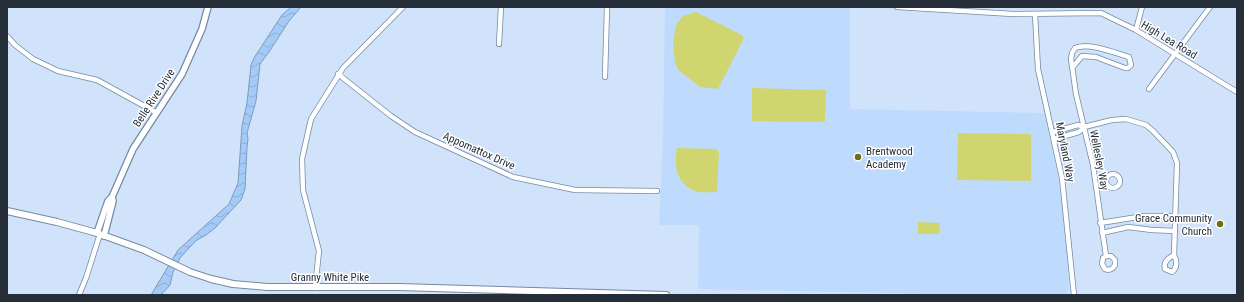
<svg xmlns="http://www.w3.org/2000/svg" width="1244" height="302" viewBox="0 0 1244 302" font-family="'Roboto Condensed',sans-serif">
<defs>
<pattern id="water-waves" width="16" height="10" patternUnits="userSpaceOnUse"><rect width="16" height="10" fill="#a4caf7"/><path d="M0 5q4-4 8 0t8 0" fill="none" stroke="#8daed4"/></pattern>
</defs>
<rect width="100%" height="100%" fill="#d0e3fa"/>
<path fill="#bedbfd" d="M665,7H850V109L1044,113L1058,177L1065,223L1069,288L1066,294L986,295L698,289L699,225H659L663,137Z"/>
<path fill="#d1d570" d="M696,12L742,35L744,38L718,89L700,87L678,70L675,62L673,44L676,25L683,16Z
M752,88L826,90L825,122L752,121Z
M958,133L1031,134V181L957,180Z
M677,148L716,149L719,152L717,192C711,192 704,193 698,192C677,186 673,166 677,148Z
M918,222L940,223L939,234H918Z"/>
<path fill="url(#water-waves)" stroke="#7e9bbe" d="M291,7H301L289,21L269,52L260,64L256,101L247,133L248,139L247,147L245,189L241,200L215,228L206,235L197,240L188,249L180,258L173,272L170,285L161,295H151L178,250L229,204L238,183L242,126L247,103L251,65L254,58L282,15Z"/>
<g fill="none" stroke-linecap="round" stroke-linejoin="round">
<defs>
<path id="minor" d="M897,7L1013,14L1101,13L1136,30L1237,92
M1035,14L1038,69L1062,178L1074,295
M1136,30L1142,7
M7,36L15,45L33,59L58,71L97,80L157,113
M499,44L501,7
M1072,68L1082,56L1096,57L1125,68H1128L1131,65L1129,57C1115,53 1089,42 1075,48L1072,53L1071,59L1076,94L1093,165L1106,256L1103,258L1102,264L1105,269C1109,271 1113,269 1115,265V260L1111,256H1106
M338,74L391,116L415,132L513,177L575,190L657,191
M605,77L607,7
M1149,89L1210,7
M1053,132L1078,125L1084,127L1112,120L1126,119L1146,125L1153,131L1173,152L1177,163L1174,255C1177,261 1178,267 1172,272L1165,269C1163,262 1168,258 1174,255
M1054,139L1079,132L1084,127
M1106 181a7 7 0 1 1 14 0a7 7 0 1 1-14 0Z
M1100,223L1144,216H1175
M1102,233L1128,227L1152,230L1175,231
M315,288L319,251L303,190L302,159L311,119L343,68L403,7
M79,295L86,278L100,234"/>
<path id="tertiary" d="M97,233L108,201L112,197L133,149L182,74L202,29L208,7
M104,236L113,201L112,197"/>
<path id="secondary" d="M7,211L57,222L97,233L144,250L190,272L211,279L233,284L267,287H399L666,295"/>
</defs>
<use href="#minor" stroke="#748aa4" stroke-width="6"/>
<use href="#tertiary" stroke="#748aa4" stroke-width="8"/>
<use href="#secondary" stroke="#748aa4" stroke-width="8"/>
<use href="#minor" stroke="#fff" stroke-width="4.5"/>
<use href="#tertiary" stroke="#fff" stroke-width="5.5"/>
<use href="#secondary" stroke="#fff" stroke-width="6"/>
</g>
<g fill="#6e6f13" stroke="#fff" stroke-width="1.5">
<circle cx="858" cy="157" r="4"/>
<circle cx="1220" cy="224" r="4"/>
</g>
<g text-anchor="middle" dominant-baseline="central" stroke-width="3" stroke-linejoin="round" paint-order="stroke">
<g font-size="11" fill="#252e39" stroke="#fff">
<text transform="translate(1169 40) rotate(31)">High Lea Road</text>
<text transform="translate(154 98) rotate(-57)">Belle Rive Drive</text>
<text transform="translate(479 151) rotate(24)">Appomattox Drive</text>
<text transform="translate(1065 152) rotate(79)">Maryland Way</text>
<text transform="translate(1099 160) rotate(79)">Wellesley Way</text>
<text x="330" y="277">Granny White Pike</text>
</g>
<g font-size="11" fill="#252e39" stroke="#fff" text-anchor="start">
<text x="866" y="151">Brentwood<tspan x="866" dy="13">Academy</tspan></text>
<text x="1212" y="218" text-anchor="end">Grace Community<tspan x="1212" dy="13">Church</tspan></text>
</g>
</g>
<rect width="1244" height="302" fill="none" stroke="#252e39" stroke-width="16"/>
</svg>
